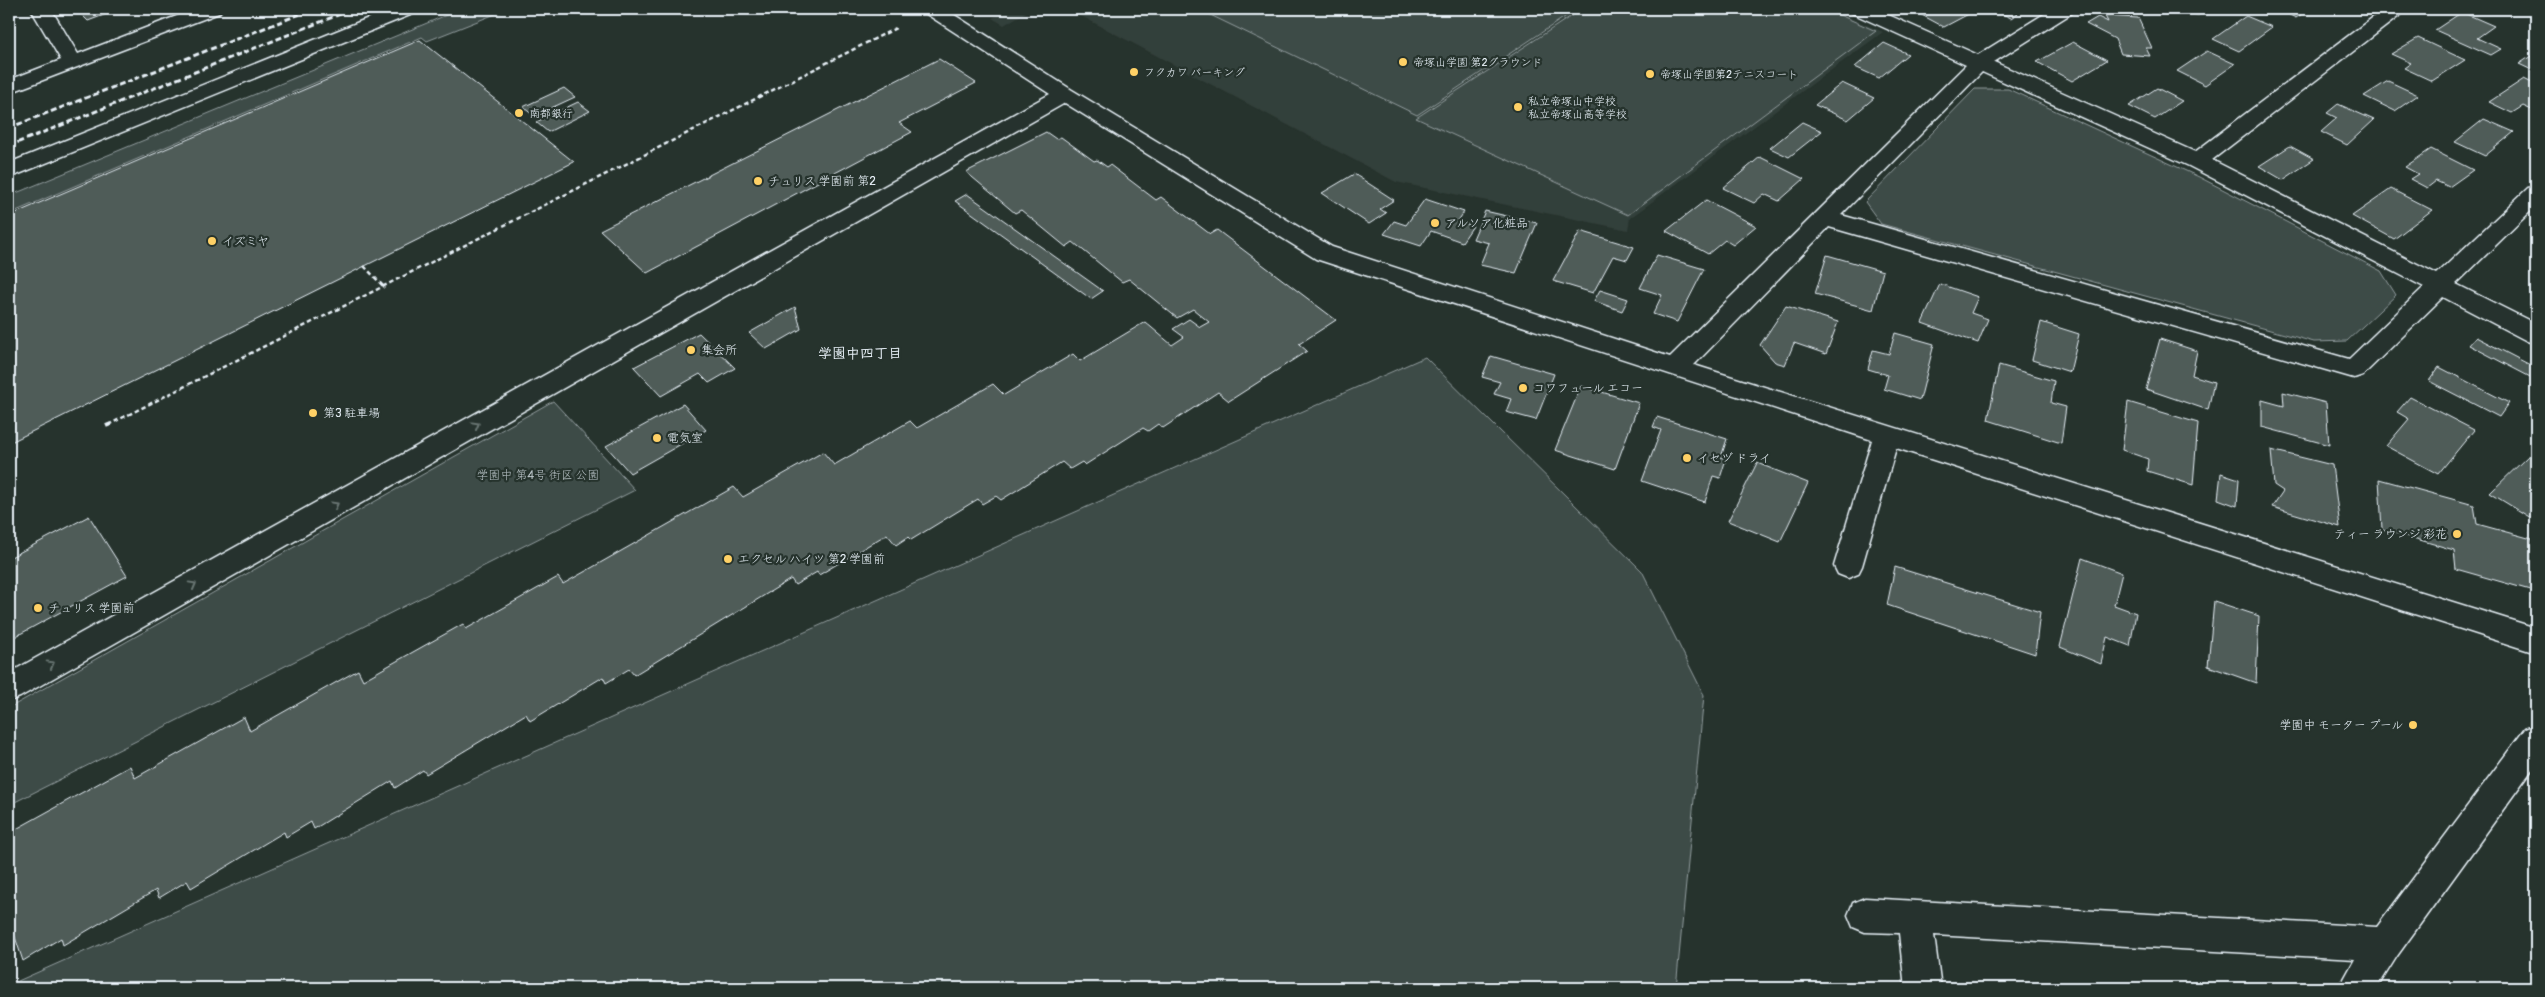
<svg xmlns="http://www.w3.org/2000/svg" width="2545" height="997" viewBox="0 0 2545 997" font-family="Pangolin,'Klee One',sans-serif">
<rect width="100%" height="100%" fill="#26332d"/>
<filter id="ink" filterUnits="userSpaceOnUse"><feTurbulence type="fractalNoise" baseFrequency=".02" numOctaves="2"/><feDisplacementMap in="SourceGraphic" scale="10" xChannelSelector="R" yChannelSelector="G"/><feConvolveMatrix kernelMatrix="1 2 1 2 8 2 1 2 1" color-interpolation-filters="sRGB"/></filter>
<g filter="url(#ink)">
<path fill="#333f3a" d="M1009,9H1031L1004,25L992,18Z
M1068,9H1829L1883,32L1630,218L1628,230L1396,182Z"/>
<path fill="#3e4b47" stroke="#939ea0" d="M461,9H508L427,41L422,37L9,214V196Z
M1198,9H1577L1417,115Z
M1582,9H1826L1876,31L1628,215L1416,118Z
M1975,89H2008L2199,177L2381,271L2396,295L2347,341L2314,342L1881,224L1865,202Z
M1425,357L1642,571L1704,695L1676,988H9V985Z
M553,401L635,490L9,805V708Z"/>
<path fill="#505c59" stroke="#e8f1f8" d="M76,9H120L88,21Z
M1926,9H1978L1944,27L1918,13Z
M1992,9H2008L2018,13L2011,18Z
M2159,9H2197L2199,15L2159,11Z
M2277,9H2309L2296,18Z
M2462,12L2494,26L2477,38L2501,49L2491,55L2435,30Z
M2105,16L2138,18L2152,48H2146L2150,56L2121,54L2115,39L2086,24L2098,17L2108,22Z
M2246,16L2272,27L2239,51L2213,39Z
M2418,38L2465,60L2432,81L2404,68L2411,63L2391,54Z
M420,40L574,162L9,443V216Z
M2073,42L2107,60L2072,81L2037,62Z
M1884,43L1908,54L1879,78L1855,67Z
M2207,51L2235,64L2205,85L2177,71Z
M2531,56L2536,59V72L2519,64Z
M939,59L976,83L899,123L912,132L647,273L600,230Z
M2524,79L2536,85V112L2523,106L2512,113L2489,102Z
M2388,81L2418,95L2395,111L2364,96Z
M1842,83L1874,98L1848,120L1815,105Z
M564,88L575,97L534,116L523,107Z
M2157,88L2182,101L2155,119L2129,106Z
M578,102L590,111L548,132L536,122Z
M2338,104L2374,120L2347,145L2321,132L2337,118L2327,113Z
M2484,119L2514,132L2485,156L2455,142Z
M1802,122L1822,131L1789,157L1770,148Z
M1046,132L1056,139L1061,137L1094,161L1097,160L1107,167L1110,165L1156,200L1161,197L1210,234L1217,230L1336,320L1299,344L1307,351L1229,401L1218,392L1163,428L1158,424L1148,431L1143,428L1085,465L1082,462L1070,469L1062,462L1001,500L996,496L982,504L978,499L911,540L908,537L896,545L887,534L819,575L817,572L795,585L791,579L634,675L629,669L606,683L603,677L530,721L526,714L426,774L423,770L395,788L392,781L314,829L311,822L286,837L284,832L191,888L187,881L159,898L156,890L63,945L61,938L23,961L9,919V833L130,766L135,778L244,717L250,731L358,670L363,680L463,624L466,629L558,577L563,584L734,487L743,497L823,452L834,465L910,421L917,428L993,384L1004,395L1073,354L1080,361L1145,322L1172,345L1184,337L1173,329L1189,319L1200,327L1209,322L1193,309L1177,318L1129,279L1122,282L1073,242L1066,247L1021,210L1015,213L966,172Z
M2290,146L2314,159L2283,180L2259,166Z
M2431,149L2473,170L2449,187L2436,181L2427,188L2410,179L2418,174L2405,167Z
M1760,157L1804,179L1779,201L1764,194L1754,203L1723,188Z
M1354,174L1394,200L1380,209L1386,213L1369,224L1322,193Z
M2391,189L2432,210L2394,239L2352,216Z
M967,194L1103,291L1091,299L955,201Z
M1425,199L1464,212L1458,221L1473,226L1462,242L1431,231L1421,246L1384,234L1394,221L1406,225Z
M1706,200L1756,226L1733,245L1725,240L1708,254L1666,231Z
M1485,211L1537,223L1516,273L1480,265L1489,243L1473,239Z
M1580,231L1634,247L1627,260L1613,256L1593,293L1553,281Z
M1657,255L1704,269L1677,322L1653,314L1662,295L1640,288Z
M1827,255L1883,271L1873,310L1815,294Z
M1940,284L1978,297L1971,313L1988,319L1978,343L1922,323Z
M1600,290L1628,299L1622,311L1594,301Z
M1786,306L1838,322L1826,354L1794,343L1785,365L1775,362L1760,345Z
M795,307L801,329L766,349L749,333Z
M2041,322L2079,334L2070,372L2032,360Z
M699,333L735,368L709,383L700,374L661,396L634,367Z
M1895,333L1934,344L1920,400L1884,389L1888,375L1868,369L1873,350L1889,354Z
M2476,337L2536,368V380L2469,345Z
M2160,339L2197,351L2192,375L2214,382L2208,410L2146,389Z
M1491,356L1554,374L1536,420L1506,412L1511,399L1494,394L1500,382L1482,377Z
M1999,365L2054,381L2051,403L2066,407L2061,443L1988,420Z
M2439,367L2509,403L2499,417L2429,381Z
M1581,386L1639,403L1615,469L1555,450Z
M2283,392L2326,403L2329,445L2262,427V400L2284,406Z
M2410,397L2474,430L2438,474L2386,446L2409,419L2397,412Z
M2128,402L2198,423L2193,485L2147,471L2148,459L2122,450Z
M683,404L706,430L630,473L606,446Z
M1657,417L1727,439L1721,457L1726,459L1720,478L1713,476L1705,502L1642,481L1661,430L1653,427Z
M2271,450L2332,465L2340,527L2272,507L2283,491L2274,485Z
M2529,455L2536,460V521L2490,493Z
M1757,463L1808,483L1780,542L1728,521Z
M2221,473L2239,479L2237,506L2218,499Z
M2379,479L2474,505L2477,524L2532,539L2533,544L2536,545V588L2530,590L2456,569L2454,550L2382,529Z
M89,516L127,576L9,640V558Z
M2082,558L2122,573L2114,605L2136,613L2130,646L2107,637L2101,664L2060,647Z
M1895,567L2040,612L2035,654L1887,605Z
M2214,601L2259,616L2256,683L2208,666Z"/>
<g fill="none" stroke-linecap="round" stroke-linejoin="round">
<defs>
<path id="minor" d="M31,9H51L78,54L195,9H222L219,13L9,93V80L61,60Z
M391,9H418L415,13L9,178V163Z
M922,9H945L1072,90L1332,247L1670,357L1966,65L1852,13L1849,9H1875L1978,55L2052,9H2075L2072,13L1994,62L2195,152L2384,9H2406L2403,13L2212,160L2437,274L2528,188L2536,186V206L2456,284L2536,324V344L2527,341L2443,297L2363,375L2354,378L1829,227L1694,365L2536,628V653L1896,448L1862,566L1858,574L1848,578L1838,574L1834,566L1872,440L1316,259L1065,103L20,697L9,701V673L1050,94L925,13ZM1982,72L2189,166L2424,287L2349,359L1841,215Z
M2536,725V764L2397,956L2377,988H2339L2355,959L1934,935L1941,988H1905L1899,933L1865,932L1853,927L1848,915L1853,903L1865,898L2377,927L2525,729Z"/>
</defs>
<use href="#minor" stroke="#e8f1f8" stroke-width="3"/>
<path stroke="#e8f1f8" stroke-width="2.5" stroke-dasharray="4.5 3" stroke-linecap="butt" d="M364,266L385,288
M108,425L898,27"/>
<path stroke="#e8f1f8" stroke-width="4" stroke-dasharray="5.5 4.5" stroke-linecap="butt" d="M106,426L111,424"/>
<use href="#minor" fill="#26332d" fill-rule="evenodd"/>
<path stroke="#e8f1f8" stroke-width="3" stroke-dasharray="6 3" stroke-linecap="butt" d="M9,128L313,9
M9,146L353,9"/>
</g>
<defs><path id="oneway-chevron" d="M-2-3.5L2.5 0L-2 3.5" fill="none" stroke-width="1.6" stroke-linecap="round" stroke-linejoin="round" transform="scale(1.25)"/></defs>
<g stroke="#6a7674">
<use href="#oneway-chevron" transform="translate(476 425) rotate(-29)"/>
<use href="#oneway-chevron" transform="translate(335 505) rotate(-29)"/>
<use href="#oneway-chevron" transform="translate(193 585) rotate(-29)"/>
<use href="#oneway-chevron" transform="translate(51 664) rotate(-29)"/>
</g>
</g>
<g fill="#ffd166" stroke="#26332d" stroke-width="2">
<circle cx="1403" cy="62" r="5"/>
<circle cx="1134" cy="72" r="5"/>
<circle cx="1650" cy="74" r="5"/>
<circle cx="1518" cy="107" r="5"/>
<circle cx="519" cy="113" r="5"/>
<circle cx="758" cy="181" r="5"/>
<circle cx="1435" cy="223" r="5"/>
<circle cx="212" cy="241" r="5"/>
<circle cx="691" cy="350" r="5"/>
<circle cx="1523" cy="388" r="5"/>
<circle cx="313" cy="413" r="5"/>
<circle cx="657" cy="438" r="5"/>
<circle cx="1687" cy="458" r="5"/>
<circle cx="2457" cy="534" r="5"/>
<circle cx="728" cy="559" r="5"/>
<circle cx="38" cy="608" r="5"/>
<circle cx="2413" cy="725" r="5"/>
</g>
<g text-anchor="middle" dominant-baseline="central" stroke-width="4.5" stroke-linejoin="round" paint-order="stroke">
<g font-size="11" fill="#e8f1f8" stroke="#26332d" text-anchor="start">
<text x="1413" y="62">帝塚山学園 第2グラウンド</text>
<text x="1144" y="72">フクカワ パーキング</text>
<text x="1660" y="74">帝塚山学園第2テニスコート</text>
<text x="1528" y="101">私立帝塚山中学校<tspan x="1528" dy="13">私立帝塚山高等学校</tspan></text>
<text x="529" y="113">南都銀行</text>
</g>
<g font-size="12" fill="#e8f1f8" stroke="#26332d" text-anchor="start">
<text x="768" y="181">チュリス 学園前 第2</text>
<text x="1445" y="223">アルソア化粧品</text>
<text x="222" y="241">イズミヤ</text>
<text x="701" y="350">集会所</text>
<text x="1533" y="388">コワフュール エコー</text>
<text x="323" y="413">第3 駐車場</text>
<text x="667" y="438">電気室</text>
<text x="1697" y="458">イセヅ ドライ</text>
<text x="2447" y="534" text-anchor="end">ティー ラウンジ 彩花</text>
<text x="738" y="559">エクセル ハイツ 第2 学園前</text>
<text x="48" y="608">チュリス 学園前</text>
<text x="2403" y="725" text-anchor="end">学園中 モーター プール</text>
</g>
<g font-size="12" fill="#b5bfc3" stroke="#26332d">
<text x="538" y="475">学園中 第4号 街区 公園</text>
</g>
<g font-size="14" font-weight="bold" fill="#e8f1f8" stroke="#26332d">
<text x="860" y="353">学園中四丁目</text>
</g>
</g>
<rect width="2545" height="997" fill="none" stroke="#26332d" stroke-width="30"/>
<rect x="15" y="15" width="2515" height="967" fill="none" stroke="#e8f1f8" stroke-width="2" filter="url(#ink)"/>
</svg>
